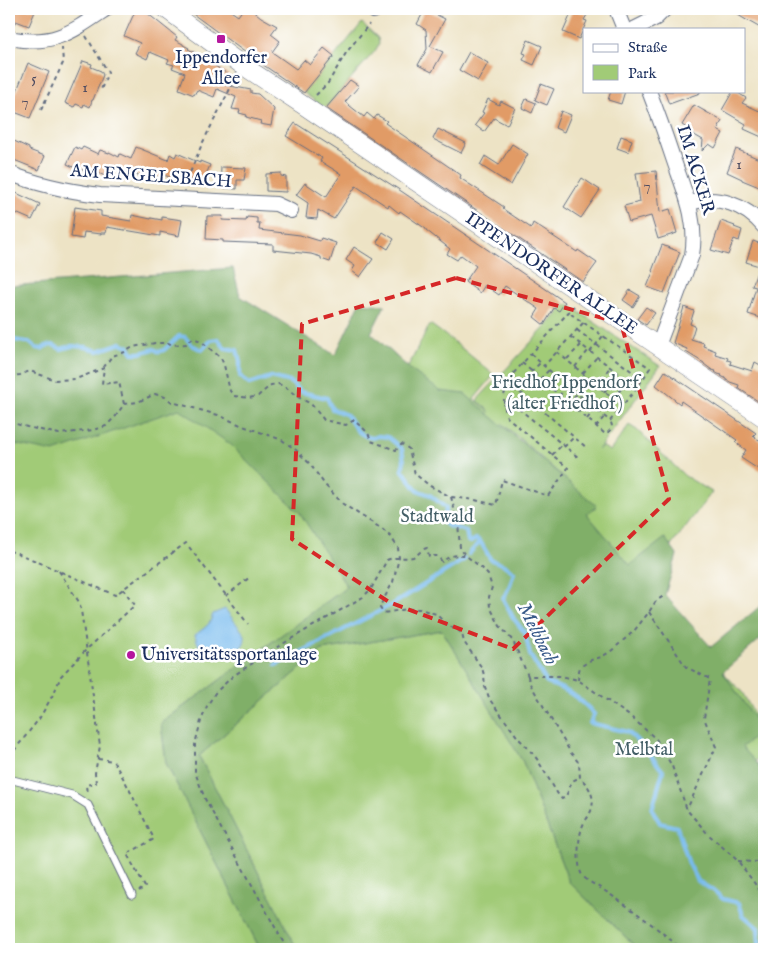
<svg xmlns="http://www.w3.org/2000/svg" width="773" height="958" viewBox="0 0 773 958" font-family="'IM FELL English',serif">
<rect width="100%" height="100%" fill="#fff"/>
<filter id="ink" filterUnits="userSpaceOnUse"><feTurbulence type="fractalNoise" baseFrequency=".02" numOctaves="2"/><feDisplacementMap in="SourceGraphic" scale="10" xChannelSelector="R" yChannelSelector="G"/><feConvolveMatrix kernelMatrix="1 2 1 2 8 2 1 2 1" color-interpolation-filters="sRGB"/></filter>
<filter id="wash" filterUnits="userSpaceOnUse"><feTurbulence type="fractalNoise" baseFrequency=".0096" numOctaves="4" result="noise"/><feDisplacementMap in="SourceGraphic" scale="20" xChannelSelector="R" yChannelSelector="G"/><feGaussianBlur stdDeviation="1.12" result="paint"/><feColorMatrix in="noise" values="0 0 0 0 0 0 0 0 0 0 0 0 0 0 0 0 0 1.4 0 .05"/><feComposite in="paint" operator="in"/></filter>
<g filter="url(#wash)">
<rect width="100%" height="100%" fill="#ede3c5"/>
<path fill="#a1cb77" stroke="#5e7d6a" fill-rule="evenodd" d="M362,23L378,38L379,44L375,51L325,108L304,93Z
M567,304L660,366L598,450L602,446L610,451L629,425L637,430L685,476L712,492L643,583L717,666L742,692L764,732V752L754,762L764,949L541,787L488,703L523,762L569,882L638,949H297L199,756L322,650L442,630L483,696L454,621L323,548L347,587L161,723L166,763L260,949H9V321L387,408L430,324L453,341L494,375L474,399L490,412L477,400ZM502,423L570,483L544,467Z"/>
<path fill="#80af68" stroke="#4e6f63" d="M233,268L240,296L335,355L360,303L385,305L371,333L411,370L440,391L465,394L597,506L587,514L630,565L665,538L677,555L665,595L711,647L764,603V636L723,672L763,731L742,747L764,771V949H638L569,882L523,762L442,630L322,650L199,756L297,949H260L166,763L161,723L347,587L300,513L230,444L179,409L54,452L9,443V286Z"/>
<path fill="#78bbee" stroke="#4a75a6" d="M225,609L245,635C245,638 245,643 242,646C236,654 212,659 204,653C199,648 197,641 195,635C205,627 209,627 213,614Z"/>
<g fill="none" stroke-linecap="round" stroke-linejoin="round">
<path stroke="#78bbee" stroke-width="4" d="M9,339L25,342H29L36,348L42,349L46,346L53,345L61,349L72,346L85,347L98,351L121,343L128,346L133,353H140L154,349L159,352L164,350L179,336L185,337L192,345L202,350L211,340L218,339L225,348L237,350L240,361V376L249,384L271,377L290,382L301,392L327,398L332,409L347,415C354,427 358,436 373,438L378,436L388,437L402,449L404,461L402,469L417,490L430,495L446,508L443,521L448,526L466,531L468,541L471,542L476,539L480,541L491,560L504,565L514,572L510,585L503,599L514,619L525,633L530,655L547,683C568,690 579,697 594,714L590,723L628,732L642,745L663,771L652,809L660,823L677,827L689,864L698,881L707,887L713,890L723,899L739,903L743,915L758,928L759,942L758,949
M469,554L480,541
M276,665L395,603L465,559"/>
</g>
<g id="blocks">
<path fill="#e19b66" d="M9,9H36L29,26L16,21L11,29H9Z
M136,9H142L177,37L175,40L183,44V45L189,48L188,49L194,52L229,75L225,85L251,90V93L258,94L274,109L271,126L260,124L261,121L246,117L247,115L239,113L240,110L232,109L236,97L217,89L214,97L197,90L194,95L179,89L185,73L172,68L174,65L167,63L169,60L150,52L147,59L135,53L140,43L124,36Z
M186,9H228L238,16L243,9H251L261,17L277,26L271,34L280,41L272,52L296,69L304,60L310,65L324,48L334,56L304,93L246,53Z
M425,9L445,19L430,46L443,52L432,72L418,65L427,49L426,30L417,24Z
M573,9L587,15L584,20L587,21L579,39L563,32Z
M728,9H764V30L748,21Z
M528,40L542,46L534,65L523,60L526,54L523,53Z
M469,52L488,63L478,81L459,70Z
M83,61L92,64L91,67L101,71L103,75L93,100H92L90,107L84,104L83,107L76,104L74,107L65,103Z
M28,63L49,72L30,118L9,110Z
M350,80L359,86L345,102L364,117L367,113L374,119L377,115L387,121L385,123L461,175L460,178L504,207L503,209L531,228L533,223L577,252L578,250L597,263L583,282L326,108Z
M541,84L554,89L547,105L535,100Z
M611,91H625L621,104L608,100Z
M664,91H700V93L669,104Z
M733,91H735L746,98L742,103L764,113V138L744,129L746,124L722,110Z
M488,99L499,105L501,101L515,108L507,125L494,118L484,132L475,125L484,113L482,112Z
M526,99L536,103L532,113L522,108Z
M694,105L722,121L717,130L723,133L715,148L709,144L702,151L703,140L689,132L690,130L682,125Z
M561,111L571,115L564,132L555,128Z
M295,123L398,189L565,302L559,311L554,308L544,325L534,317L539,309L505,286L499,295L485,285L480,293L465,282L476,266L461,255L457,260L447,254L450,249L426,230V229L400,211L399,213L389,205L388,207L356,186L334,219L318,210L317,219L306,218L308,203L296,195L305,183L326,197L341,174L320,161L322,158L286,136Z
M438,129L466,143L461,153L433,139Z
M621,136L632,140L628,152L617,148Z
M12,140L29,148V150L45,156L39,170L9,158V148Z
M512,144L528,154L511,185L480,165L485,156L499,165Z
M75,147L81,150L83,147L98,154L100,150L109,153V152L119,157L120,154L131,159L136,147L168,160L170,154L175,157L177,153L200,163V161L210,165L202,185L180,175L178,181L162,174L160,178L145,172L143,177L116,166L110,178L84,167L82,171L67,164Z
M736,149L764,161V189L742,180V179L727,172Z
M221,167L246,168L244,180H237V189L220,188Z
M656,171L660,212L670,209L677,233L658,239L651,216L629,222L624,206L640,202L636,173Z
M281,173V176L286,177V192L266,191V174Z
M582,178L600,190L581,218L564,207Z
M14,192L40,204L32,220L9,210V204Z
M75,207L101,211V216L131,221L132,215L151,219V218L162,220V217L182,220L179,236L160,232V236L107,227L106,233H101V234L84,232L83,239L71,237Z
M207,216H223L222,220L246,221L247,217L257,218V223H260L259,230L300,235L320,241L321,238L336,243L330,262L321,259V257L311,254L273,250V244L223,242V240L206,239Z
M721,221L735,226L734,227L742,230L739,241L734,239L728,255L711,250Z
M383,232L394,239L388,249L377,242Z
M753,241L764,245V319L748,314L756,287L752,286L759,266L746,262Z
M662,245L680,252L664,293L647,287L653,272L652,271Z
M354,247L373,259L360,277L352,271L355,266L346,260Z
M630,290L640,296L633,307L623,300Z
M646,307L655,313L646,325L637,319Z
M684,307L694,311L690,324L695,326L691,339L704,343L703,346L716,351L715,354L728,358L727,360L731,361L730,364L752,371L755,362L764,367V380L762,387L764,388V405L738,388L739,385L730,382L727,380V379L721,376L722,375L718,374L715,372L716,371L712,370L704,364V363L686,352L687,349L673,343Z
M665,371L756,433L753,436L764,443V473L741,458L746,450L735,442L737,440L681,401L680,404L656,385Z"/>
</g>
</g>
<g filter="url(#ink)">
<use href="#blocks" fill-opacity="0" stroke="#646e82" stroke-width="1"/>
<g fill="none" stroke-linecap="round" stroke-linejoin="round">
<defs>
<path id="service" d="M9,779L72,795L88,805L132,895"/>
<path id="minor" d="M616,9L624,29
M374,11L375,9
M634,29L656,18L665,9
M9,38C53,47 72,32 106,9
M649,91C658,114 666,137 674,161C685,193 698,221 692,255L658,346
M9,173C38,185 68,191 100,195L276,204L291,211
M689,203C718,195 745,204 764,227"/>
<path id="tertiary" d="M166,9L242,65L306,107L764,418"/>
</defs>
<use href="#service" stroke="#646e82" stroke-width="9"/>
<use href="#minor" stroke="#646e82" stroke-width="16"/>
<use href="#tertiary" stroke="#646e82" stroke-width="19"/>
<path stroke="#646e82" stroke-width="2" stroke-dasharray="4 4" stroke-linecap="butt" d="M86,36L108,72L100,92
M316,95L328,83L346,53L369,24
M41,110L63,63L62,48
M184,187L202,144L235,79
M583,323L544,366L610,421L622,406
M577,330L642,379
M571,337L636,387
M557,352L622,406L637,388L650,368L568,312
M590,352L603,336
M531,354L544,366
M567,359L581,345
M522,363L604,433L606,434C611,430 614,427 610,421
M575,367L588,351
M531,372L540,363
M583,373L597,357
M9,376L20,375L30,371L55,380L76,379L104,368
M540,379L549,370
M506,385L524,395L587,448
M597,385L610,367
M550,387L558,378
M604,392L618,374
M559,396L567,386
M613,398L628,381
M568,403L577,394
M124,404L119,382L102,384L104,367L112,356L125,352L133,347L155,343H168L173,345L186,344L193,338L201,341L221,358L224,365L230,391L234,396L249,398L258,396L271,385L278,384L284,386L298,397L311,404L324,420L346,425L354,420C360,427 369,430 371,441L396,450L402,444L409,449L415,474L430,486L451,497L475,500L496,505L502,480L548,496L568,468L507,417C502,400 503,390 512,375L574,306
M503,405L518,408L579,458
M578,411L586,402
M587,419L595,409
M9,422L27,427L59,434L93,430L106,426L116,416L124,404L138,402L155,394L165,397L172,402L218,415L243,426L282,440L296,450L310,464L325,485L343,504L382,529L391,537L398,548L399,558L393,582L381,604L380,608L383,613L408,609H420L436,614L447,625L458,630L462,634L464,642L482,668L484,675L485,687L490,700L519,739L527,747L537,759L559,796L562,799C573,792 566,780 580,778
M596,427L604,417
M564,447L573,438
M552,455L562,445
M451,497L458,523L460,548L465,555L482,568L488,575L492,587L489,597L490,607L500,626L513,641L528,676H561L578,680L631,717L656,739L672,766L687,810L708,834L738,861L764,896
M9,551L17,553L115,595L186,543L248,624
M59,571L79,602L81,610L100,746L95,773L96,783L86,785L87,794
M226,596L250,577
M649,612L686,667L710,679L704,718L716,747L687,809
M528,676L529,682L532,687L571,753L579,763L580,778C591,787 597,801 589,815C587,819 583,823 582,828C578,839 577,862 581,873C584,880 596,885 602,889C628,906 658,928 681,949
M578,680L579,671L580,667L591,660L601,657L610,652L634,631L649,612L656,601L665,595
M9,757L39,719L54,693L61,676L87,649L135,605L123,589
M98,759L113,761L125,781L154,839L127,854L145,887L139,891
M738,861L757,862L764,861
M287,949L205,799L195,772V744L201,721L207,706L215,693L233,676L279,646L363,597L371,589L387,560C396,556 404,559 413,557C419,555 421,549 427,548L429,556H438L442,562C450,555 455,555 465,555"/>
<use href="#service" stroke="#fff" stroke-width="7"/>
<use href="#minor" stroke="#fff" stroke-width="14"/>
<use href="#tertiary" stroke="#fff" stroke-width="18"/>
</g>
</g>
<path fill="none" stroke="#d62828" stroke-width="4" stroke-dasharray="10 6" stroke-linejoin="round" d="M456,278L621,323L669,499L513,649L389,602L292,539L302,324Z"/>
<g fill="#b5179e" stroke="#fff" stroke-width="2">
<rect x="216" y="34" width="10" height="10" rx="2.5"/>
<circle cx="131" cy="655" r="5"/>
</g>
<g text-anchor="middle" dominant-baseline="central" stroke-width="5" stroke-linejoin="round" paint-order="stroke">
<g font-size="15" fill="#4c4a60">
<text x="34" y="78">5</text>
<text x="85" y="87">1</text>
<text x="25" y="101">7</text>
<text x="739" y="164">1</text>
<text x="647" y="185">7</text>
</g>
<g font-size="18" fill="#1b2f5e" stroke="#fff">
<text x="221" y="58">Ippendorfer<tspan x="221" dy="21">Allee</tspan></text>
<text x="141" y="655" text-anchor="start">Universitätssportanlage</text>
</g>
<g font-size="18" fill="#1b2f5e" stroke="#fff">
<text transform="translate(695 170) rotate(73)">IM ACKER</text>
<text transform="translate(151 177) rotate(4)">AM ENGELSBACH</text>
<text transform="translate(551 274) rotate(34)">IPPENDORFER ALLEE</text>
</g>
<g font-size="18" fill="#435e66" stroke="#fff">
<text x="565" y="383">Friedhof Ippendorf<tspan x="565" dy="21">(alter Friedhof)</tspan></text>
<text x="437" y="517">Stadtwald</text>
<text x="644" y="750">Melbtal</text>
</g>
<g font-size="19" font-style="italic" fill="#375989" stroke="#fff">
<text transform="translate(537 634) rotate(63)">Melbbach</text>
</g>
</g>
<rect width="773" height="958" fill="none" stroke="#fff" stroke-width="30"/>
<rect x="583" y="28" width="162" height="65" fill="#ffffff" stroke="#a4acbf"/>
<rect x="593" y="44" width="25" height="8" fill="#ffffff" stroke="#a4acbf"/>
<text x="628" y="52" font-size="15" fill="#1b2f5e">Straße</text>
<rect x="593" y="65" width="25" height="15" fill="#a1cb77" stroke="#a4acbf"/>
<text x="628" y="78" font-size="15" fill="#1b2f5e">Park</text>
</svg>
